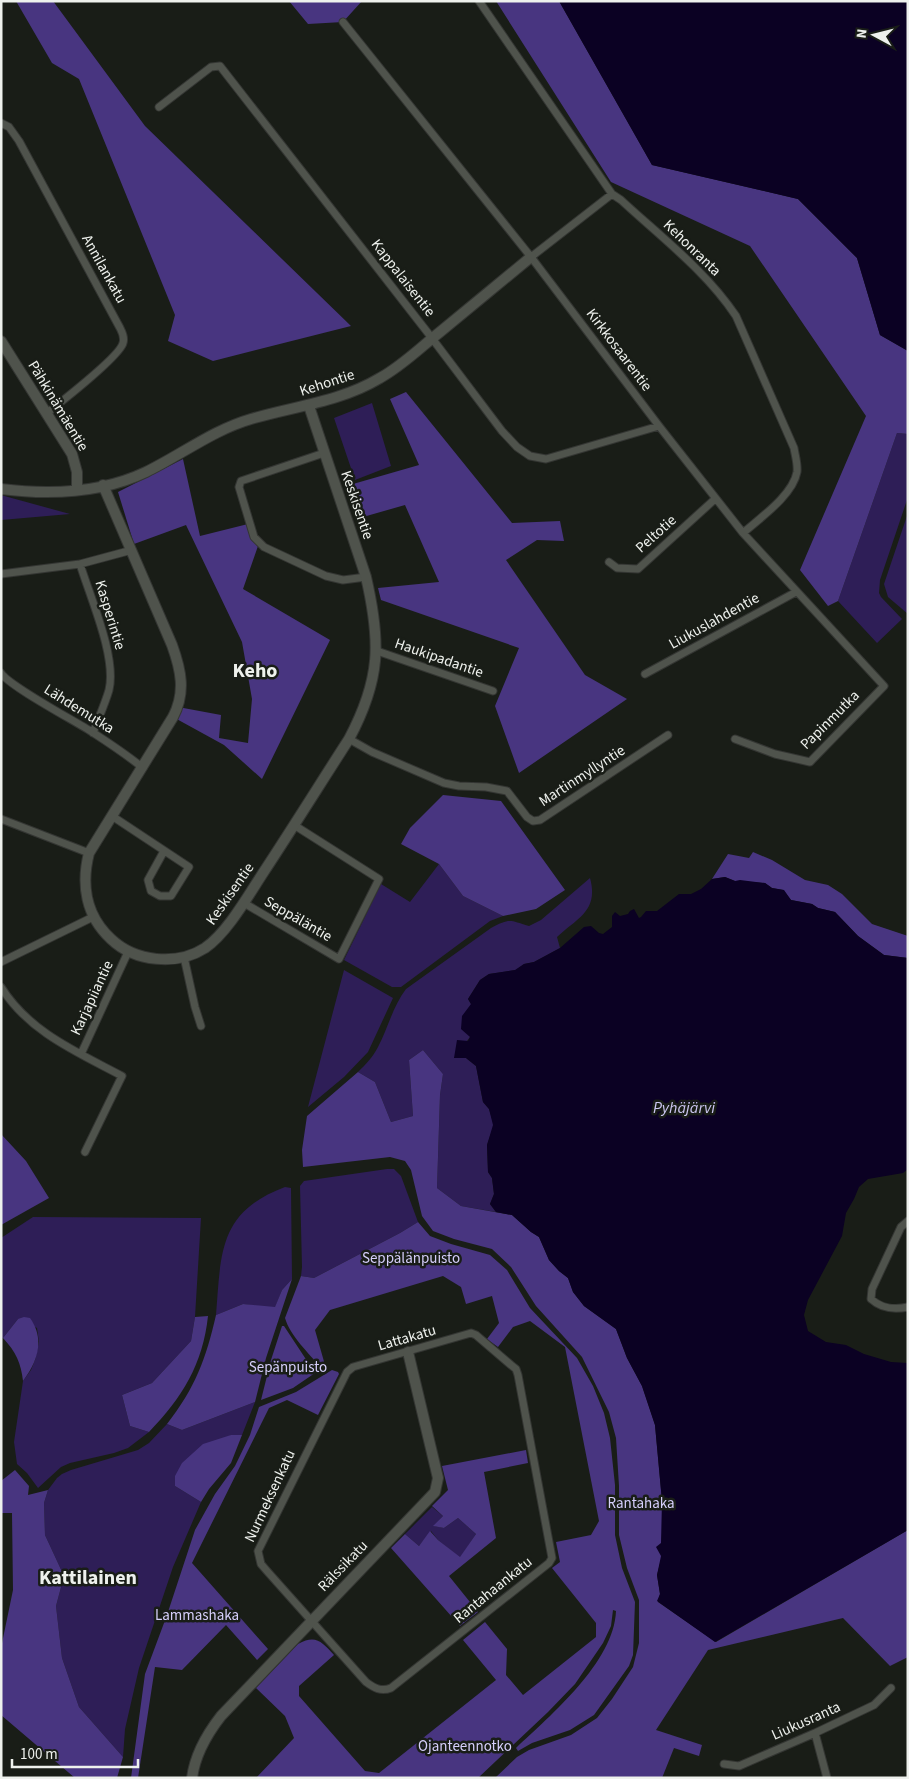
<svg xmlns="http://www.w3.org/2000/svg" width="909" height="1779" viewBox="0 0 909 1779" font-family="'Source Sans 3',sans-serif">
<rect width="100%" height="100%" fill="#191d17"/>
<path fill="#2e1e57" d="M372,403L391,466L355,480L334,418Z
M897,433L908,434V497L880,580L879,593L881,597L902,619L877,643L838,601Z
M1,495L8,497L70,514L1,520Z
M908,513V614L888,597L884,584Z
M439,864L463,896L503,916L490,921L401,987H392L344,960L381,884L410,902Z
M590,878C599,911 577,918 557,937L560,948L534,962L524,964L516,970L489,974L480,980L468,999L471,1004L470,1037L454,1058H466L476,1066L483,1102L489,1109L494,1125L487,1145L488,1172L492,1178L494,1194L490,1204L496,1212L461,1206L437,1188L440,1095L443,1074L423,1050L409,1060L413,1116L391,1122L375,1082L358,1072C366,1064 373,1057 378,1047C388,1028 393,1006 406,989L491,928C510,918 509,920 529,926L541,920Z
M344,970L393,998L368,1052L344,1077L308,1107Z
M387,1169H394L401,1176L418,1222L400,1233L314,1278L301,1276L302,1267L300,1186L304,1181Z
M285,1187L291,1188L292,1279L282,1290L275,1308L243,1304L216,1315C221,1254 218,1212 285,1187Z
M33,1217L201,1218L195,1317L191,1341L152,1383L122,1395L130,1426L149,1432L128,1448L114,1453L70,1463L61,1467L38,1488L27,1473L17,1464L14,1442L23,1381L31,1370L35,1360L39,1342L37,1328L18,1319L3,1338L1,1337V1238Z
M255,1402L242,1435H231L175,1486L201,1502L173,1567L139,1668L125,1729L123,1757L79,1707L62,1658L56,1606L64,1576L45,1535L44,1503L48,1490L57,1478L62,1474L71,1470L138,1450L149,1443L167,1424L182,1430Z
M432,1507L443,1516L434,1526L444,1528L458,1518L476,1534L460,1558L438,1540L431,1531L419,1546L405,1534Z"/>
<path fill="#483580" d="M16,1H53L145,126L351,326L213,361L168,341L175,315L79,79L52,63Z
M289,1H362L343,22L308,24Z
M496,1H559L652,165L798,199L857,258L880,335L908,351V434L897,433L838,601L828,606L800,570L866,416L750,246L611,182Z
M406,392L512,523L560,521L564,541L537,540L506,560L585,675L627,699L519,773L495,706L519,648L381,600L378,588L439,582L405,505L356,519L346,486L419,465L390,399Z
M183,459L200,536L248,524L252,539L258,546L243,589L330,640L262,779L224,745L173,717L178,707L221,715L219,738L248,743L252,699L242,642L186,525L134,544L118,492Z
M443,795L501,801L565,890L536,909L503,916L463,896L439,864L401,844L410,828Z
M753,852L772,860L805,880L828,885L842,894L872,924L908,936V958L884,955L858,936L835,912L818,908L812,904L791,900L783,890L772,888L765,883L735,881L725,877L712,879L728,854L749,858Z
M423,1050L443,1074L440,1095L437,1188L461,1206L512,1215L531,1232L539,1237L549,1260L559,1271L568,1278L573,1292L584,1306L616,1329L627,1358L642,1386L655,1425L662,1501V1556L657,1575L660,1594L658,1602L716,1642L908,1530V1657L890,1666L843,1618L708,1650L656,1730L702,1745L699,1756L674,1748L662,1778H495L517,1757L529,1750L571,1735L597,1718L612,1699L633,1667L639,1643V1600L627,1568L619,1535V1486L616,1438L609,1412L582,1357L536,1306L511,1267L492,1249L454,1239L433,1231L422,1216L411,1170L405,1161L390,1157L303,1167L302,1150L307,1116L358,1072L375,1082L391,1122L413,1116L409,1060Z
M1,1134L26,1161L49,1198L1,1225Z
M418,1222L430,1236L451,1244L490,1255L507,1270L530,1308L577,1358L593,1386L604,1413L610,1438L615,1485V1535L622,1568L635,1602L633,1655L629,1666L594,1715L570,1730L532,1743L518,1751L516,1748C551,1715 614,1662 616,1611L613,1610L611,1626L603,1643L575,1684L548,1712L478,1778H256L294,1738L285,1716L256,1688L298,1644C316,1634 322,1642 334,1655L299,1686V1696L365,1771L379,1773L496,1680L463,1640L485,1622L507,1649L506,1675L523,1695L596,1637V1623L552,1568L560,1562L556,1542L591,1535L599,1521L565,1347L530,1321L513,1327L498,1347L487,1339L499,1323L492,1296L466,1304L461,1287L443,1276L330,1310L315,1330L325,1365L321,1368C309,1353 290,1336 285,1318L301,1276L314,1278L400,1233Z
M292,1279L266,1358L255,1402L182,1430L167,1424C195,1388 206,1359 216,1315L243,1304L275,1307L282,1290Z
M208,1316C203,1364 182,1398 149,1432L130,1426L122,1395L152,1383L191,1341L195,1317Z
M24,1317L30,1318C45,1339 38,1361 23,1381C21,1363 16,1352 3,1338L18,1319Z
M282,1326H284L315,1373L293,1388L261,1400L271,1360Z
M332,1370L338,1372L339,1374L318,1415L287,1400L269,1408L192,1563L268,1649L257,1660L226,1625L182,1670L155,1667L138,1778H131L145,1674L167,1615L195,1530L215,1494L235,1466L250,1435L259,1407L296,1392Z
M231,1435H242L231,1463L209,1489L201,1502L175,1486V1476L182,1463L203,1444Z
M526,1450L528,1463L484,1472L496,1538L449,1576L478,1612L460,1626L391,1548L405,1534L419,1546L430,1531L438,1540L460,1557L476,1534L458,1518L444,1528L433,1526L443,1516L432,1506L448,1490L442,1466Z
M15,1470L29,1486L28,1495L48,1490L44,1503L45,1535L64,1576L56,1606L62,1658L79,1707L123,1757L117,1778H75L1,1715V1648L13,1590L12,1513H1V1481Z"/>
<path fill="#0b0123" d="M559,1L908,2V351L880,335L857,258L798,199L652,165Z
M725,877L735,881L740,880L765,883L772,888L784,890L791,900L812,904L818,908L835,912L858,936L884,955L908,958V1169L903,1173L868,1179L859,1187L854,1199L846,1213L842,1236L808,1300L804,1315L808,1331L826,1342L846,1345L864,1354L891,1362L908,1363V1530L715,1642L657,1601L660,1594L657,1575L661,1556L656,1547L661,1543L662,1501L655,1425L642,1386L627,1358L616,1329L584,1306L573,1292L568,1278L559,1271L549,1260L539,1237L531,1232L512,1215L496,1212L490,1204L494,1194L492,1178L488,1172L487,1145L493,1125L489,1109L483,1102L476,1066L466,1058H454L457,1040L468,1041L470,1037L461,1029L462,1016L471,1004L468,999L480,980L489,974L515,970L524,964L534,962L560,948L584,927L591,926L599,933L603,934L612,927V916L615,912L620,916L628,914L630,911L634,909L639,918L641,917L646,911H657L679,894H691L701,889L712,879Z"/>
<g fill="none" stroke-linecap="round" stroke-linejoin="round">
<defs>
<path id="street" d="M479,1L612,194L621,200C661,237 706,271 736,316L794,448C795,455 798,464 797,472C793,495 760,518 743,533
M343,22L531,257L659,426L743,533L884,686L810,762L775,754L735,739
M159,107L211,67L220,66L428,333L502,431L517,447L530,456L546,459L659,426
M1,123L9,127L19,141L120,328C122,332 125,337 123,343C120,356 61,402 47,413
M531,257L612,194
M324,453L241,481L239,487L254,537L264,547L326,576L343,580L366,577
M609,562L617,568L638,569L715,499
M80,564C90,597 117,657 109,690C105,704 98,719 93,733
M1,574L80,564L132,550
M377,651L493,691
M1,673C9,686 75,721 92,732C109,743 127,755 143,768
M645,674L796,592
M349,739L372,752L444,783L459,786L486,787L507,791L527,817L533,821L540,820L668,735
M112,816L189,867L171,896H160L151,891L148,880L164,851
M1,819L89,853
M244,903L339,959L379,879L294,825
M184,957L195,1007L201,1026
M1,962L93,917
M1,987C29,1032 77,1052 122,1076L85,1152
M81,1054L128,952
M908,1221L901,1227L872,1289L871,1299C882,1309 894,1310 908,1307
M471,1333L476,1335L511,1365L516,1369L518,1375L552,1558L549,1563L391,1688C381,1692 374,1688 366,1682L267,1571L261,1564L258,1551L347,1372L353,1367Z
M815,1733L827,1778
M724,1764L739,1766L815,1733L874,1705L891,1688"/>
<path id="secondary" d="M1,341L72,454L77,472V490
M103,485L172,645C181,670 186,692 173,717L89,853C81,885 86,916 111,939C135,962 177,966 205,948C227,933 248,896 263,873C292,829 320,784 349,739C381,679 381,642 366,577L309,406
M1,489C49,495 102,493 146,472C181,455 213,430 251,419C295,406 340,402 380,378C402,366 421,347 440,332C470,307 501,282 531,257
M192,1778C195,1754 207,1734 221,1716L435,1492L438,1478L408,1352"/>
</defs>
<use href="#street" stroke="#343633" stroke-width="9"/>
<use href="#secondary" stroke="#343633" stroke-width="12"/>
<use href="#street" stroke="#4f534c" stroke-width="7"/>
<use href="#secondary" stroke="#4f534c" stroke-width="10"/>
</g>
<g text-anchor="middle" dominant-baseline="central" stroke-width="5" stroke-linejoin="round" paint-order="stroke">
<g font-size="15" fill="#eef1ed" stroke="#191d17">
<text transform="translate(692 248) rotate(44)">Kehonranta</text>
<text transform="translate(104 269) rotate(61)">Annilankatu</text>
<text transform="translate(403 278) rotate(52)">Kappalaisentie</text>
<text transform="translate(619 350) rotate(53)">Kirkkosaarentie</text>
<text transform="translate(327 383) rotate(-18)">Kehontie</text>
<text transform="translate(58 406) rotate(59)">Pähkinämäentie</text>
<text transform="translate(357 505) rotate(71)">Keskisentie</text>
<text transform="translate(656 534) rotate(-42)">Peltotie</text>
<text transform="translate(110 615) rotate(73)">Kasperintie</text>
<text transform="translate(714 621) rotate(-29)">Liukuslahdentie</text>
<text transform="translate(439 658) rotate(19)">Haukipadantie</text>
<text transform="translate(79 709) rotate(32)">Lähdemutka</text>
<text transform="translate(830 720) rotate(-45)">Papinmutka</text>
<text transform="translate(582 776) rotate(-33)">Martinmyllyntie</text>
<text transform="translate(230 894) rotate(-55)">Keskisentie</text>
<text transform="translate(298 919) rotate(30)">Seppäläntie</text>
<text transform="translate(92 998) rotate(-65)">Karjapiiantie</text>
<text transform="translate(407 1338) rotate(-16)">Lattakatu</text>
<text transform="translate(270 1496) rotate(-65)">Nurmeksenkatu</text>
<text transform="translate(343 1566) rotate(-46)">Rälssikatu</text>
<text transform="translate(493 1590) rotate(-39)">Rantahaankatu</text>
<text transform="translate(806 1721) rotate(-24)">Liukusranta</text>
</g>
<g font-size="15" fill="#d6cffb" stroke="#191d17">
<text x="411" y="1258">Seppälänpuisto</text>
<text x="288" y="1367">Sepänpuisto</text>
<text x="641" y="1503">Rantahaka</text>
<text x="197" y="1615">Lammashaka</text>
<text x="465" y="1746">Ojanteennotko</text>
</g>
<g font-size="16" font-style="italic" fill="#ccc6f1" stroke="#191d17">
<text x="684" y="1108">Pyhäjärvi</text>
</g>
<g font-size="20" font-weight="bold" fill="#eef1ed" stroke="#191d17">
<text x="255" y="671">Keho</text>
<text x="88" y="1578">Kattilainen</text>
</g>
</g>
<rect width="909" height="1779" fill="none" stroke="#eef1ed" stroke-width="5"/>
<g transform="translate(874 35) rotate(277)" stroke="#191d17" stroke-width="4" paint-order="stroke">
<path d="M0-4L9 19L0 12L-9 19Z" fill="#eef1ed"/>
<text y="-8" font-size="14" font-weight="bold" text-anchor="middle" fill="#eef1ed">N</text>
</g>
<path d="M12 1759v8h126v-8" fill="none" stroke="#eef1ed" stroke-width="2.5"/>
<text x="20" y="1759" font-size="15" fill="#eef1ed" stroke="#191d17" stroke-width="4" paint-order="stroke">100 m</text>
</svg>
